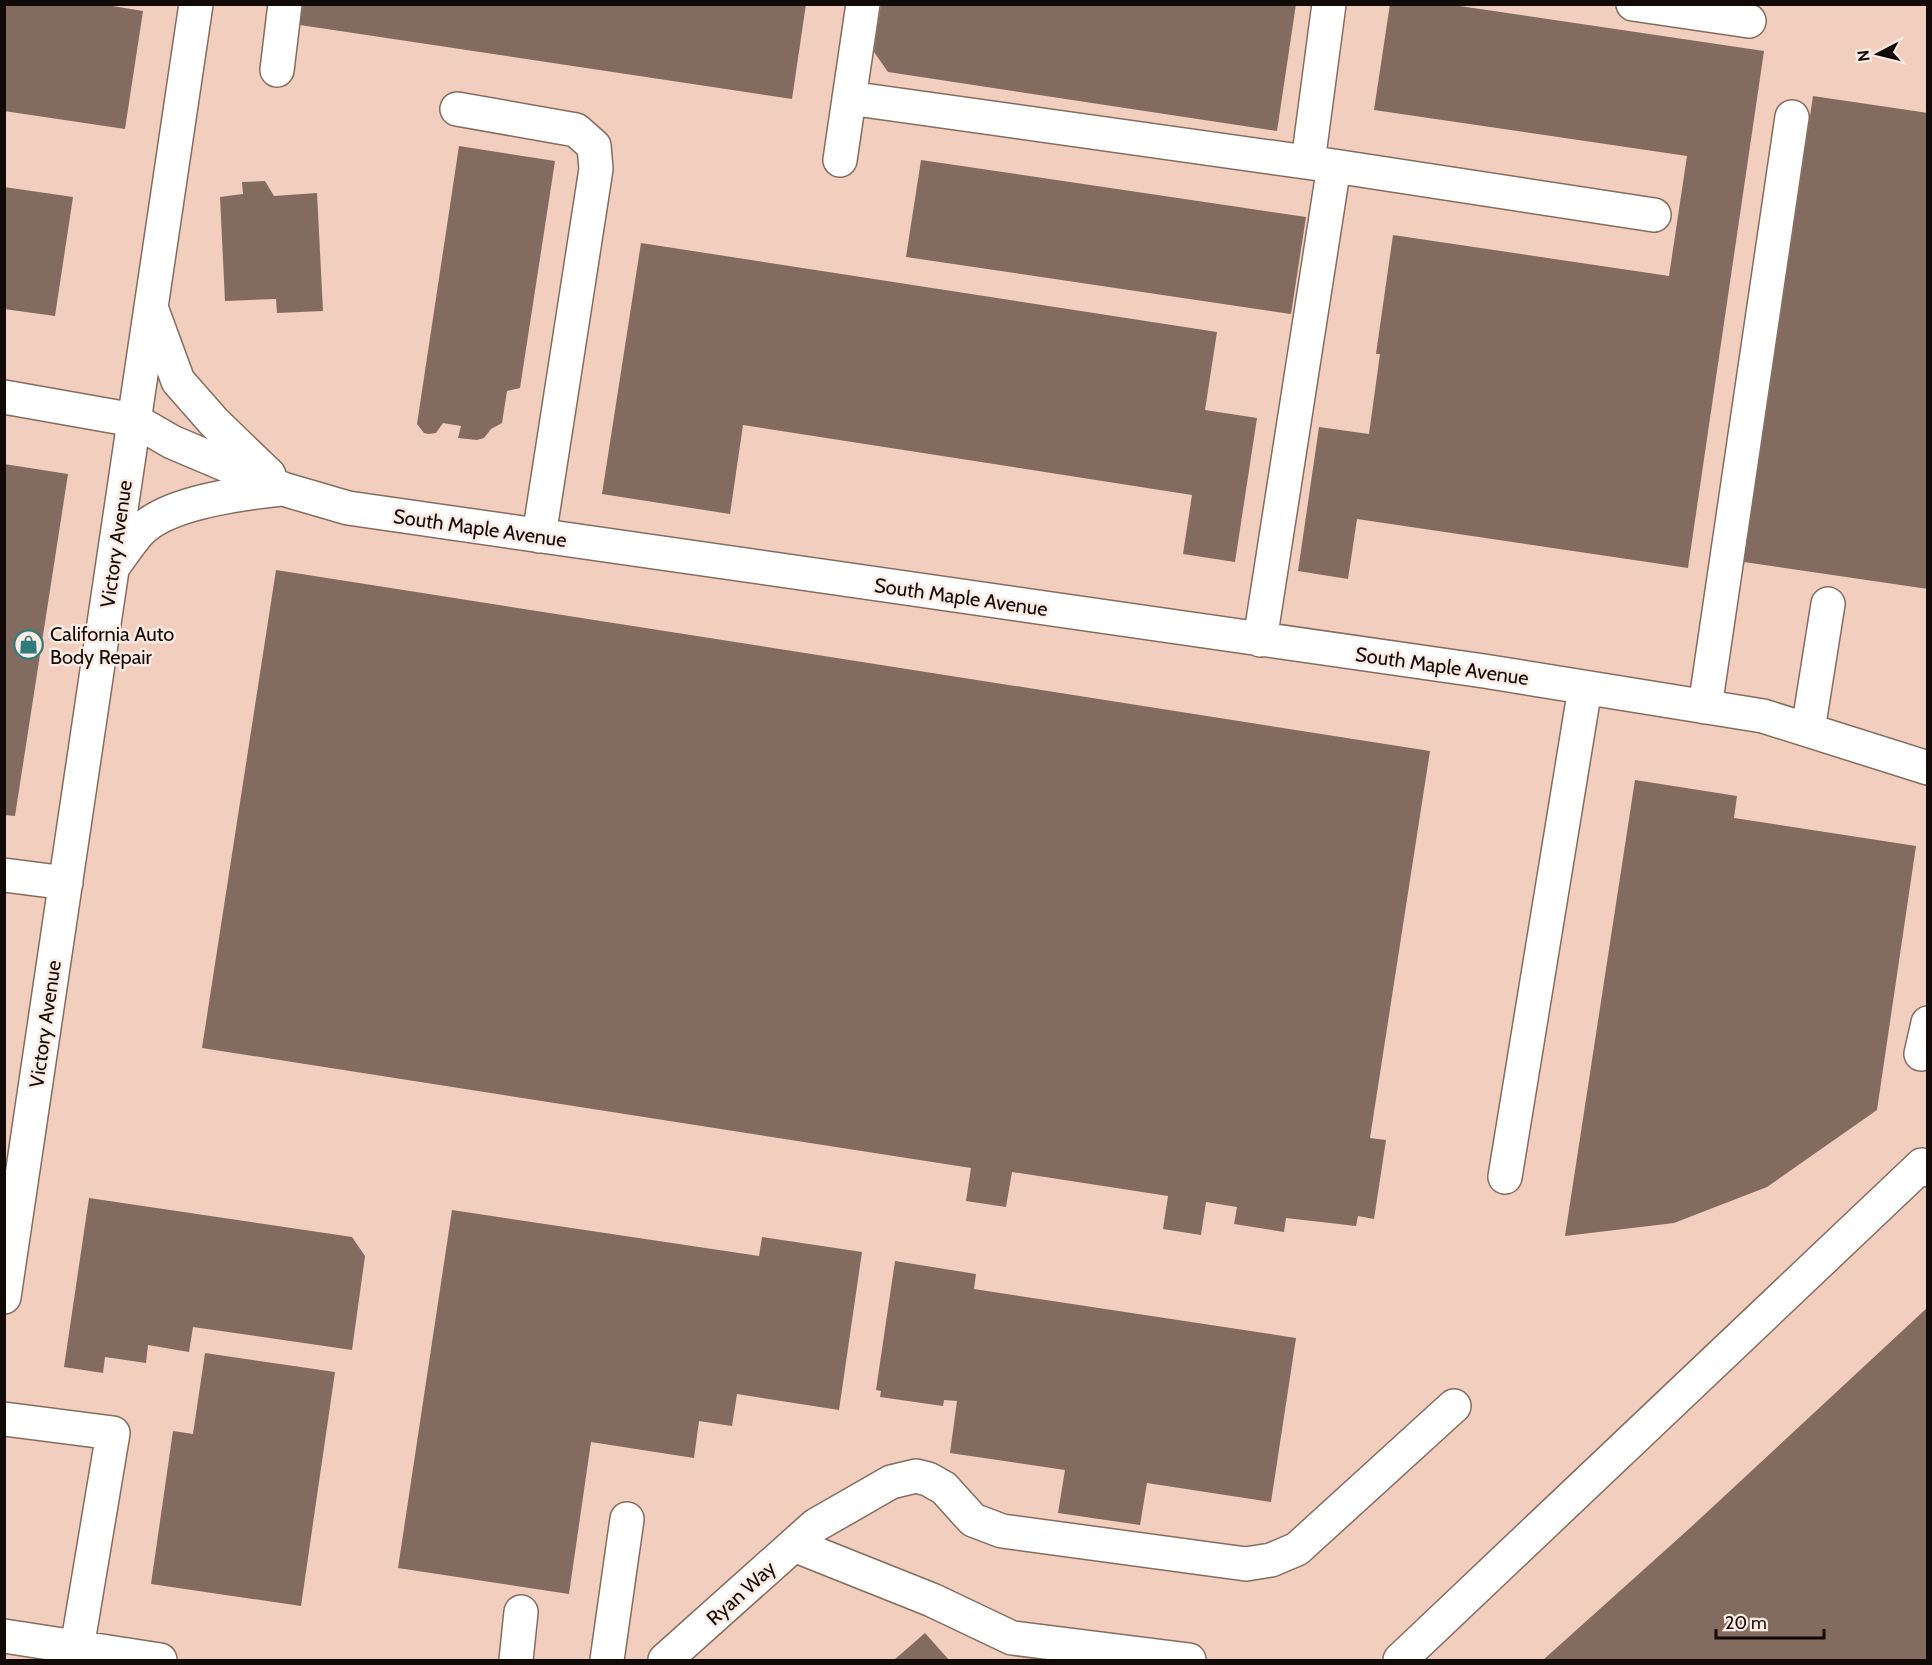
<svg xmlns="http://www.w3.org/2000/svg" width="1932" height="1665" viewBox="0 0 1932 1665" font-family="Cabin,sans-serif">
<rect width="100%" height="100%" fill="#f7dbcd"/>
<path fill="#f1cebd" d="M5,5H1927V1660H5Z"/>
<path fill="#836b5f" d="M4,4H100L143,11L125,129L4,111Z
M303,4H806L792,99L300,25Z
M881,4H1296L1277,131L888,72L874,52Z
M1390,4H1446L1764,51L1688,568L1357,519L1348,579L1298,571L1319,427L1369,434L1380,354H1376L1393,235L1669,276L1687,156L1374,110Z
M1813,96L1928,113V589L1744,562Z
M459,146L555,161L520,388L507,391L502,423L491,429L484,438L477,440L458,438L461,426L443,423L436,433L429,434L424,433L417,424Z
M921,160L1306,217L1291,314L906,257Z
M265,181L274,196L317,193L323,311L277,313L276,299L225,301L220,197L243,194L242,182Z
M4,187L73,197L55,316L4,309Z
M641,243L1217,332L1205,410L1257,418L1235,562L1183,554L1192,495L743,425L730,514L602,494Z
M4,464L68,474L15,816L4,815Z
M276,570L1430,751L1370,1138L1386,1140L1374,1219L1358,1216L1356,1226L1286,1218L1284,1232L1234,1224L1237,1207L1206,1202L1201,1235L1163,1229L1168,1196L1012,1172L1006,1207L966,1201L971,1168L202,1048Z
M1635,780L1737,796L1734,818L1916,846L1877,1110L1767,1187L1674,1223L1565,1236Z
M89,1198L352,1237L365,1256L352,1350L193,1327L189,1352L148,1345L146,1363L105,1357L103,1373L64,1367Z
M452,1210L759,1256L762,1237L862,1252L839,1410L737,1394L732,1426L699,1421L694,1458L591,1442L569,1594L398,1568Z
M895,1261L976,1274L974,1289L1296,1338L1271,1502L1147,1483L1140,1525L1058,1513L1065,1470L950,1453L957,1401L944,1400L943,1406L880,1397L881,1391L876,1390Z
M1928,1307V1660H1543L1690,1528Z
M205,1353L335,1372L301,1606L151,1584L173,1431L193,1434Z
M925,1633L949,1660H894Z"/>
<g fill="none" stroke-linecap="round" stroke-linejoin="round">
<defs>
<path id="minor" d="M1633,4L1749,21
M277,70L285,4
M849,98L1334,166L1654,215
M457,109L576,130L594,146L596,169L539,536
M840,160L863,4
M1308,162L1329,4
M152,310L178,381L214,422L269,475
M4,397L134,420L172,442L283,489L348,508L1484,671L1763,716L1928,768
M115,564C123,553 131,541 140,531C168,502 243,493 281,489
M1260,640L1334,166
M1705,707L1792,117
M1808,730L1828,604
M4,875L66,883
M1921,1054L1928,1023
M1505,1177L1585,688
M4,1297L196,4
M4,1419L113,1433L77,1648
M794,1545L932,1600L1012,1638L1189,1660
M4,1636L160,1660
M516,1660L521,1612
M607,1660L627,1519
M665,1660L816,1525L891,1482L916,1476L928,1479L944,1488L973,1520L1002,1531L1246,1564L1271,1560L1297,1549L1454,1406
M1400,1660L1922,1165L1928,1170"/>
</defs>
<use href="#minor" stroke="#846c60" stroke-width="36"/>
<use href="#minor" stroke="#fff" stroke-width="33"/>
</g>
<defs>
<symbol id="shop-ring" viewBox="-11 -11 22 22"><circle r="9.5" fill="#fcebe3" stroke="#327b7b" stroke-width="1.5"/><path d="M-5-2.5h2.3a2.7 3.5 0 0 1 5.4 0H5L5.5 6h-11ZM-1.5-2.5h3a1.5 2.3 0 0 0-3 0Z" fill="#327b7b"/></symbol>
</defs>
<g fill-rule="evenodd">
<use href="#shop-ring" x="12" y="628" width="33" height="33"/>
</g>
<g text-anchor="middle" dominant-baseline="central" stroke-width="5" stroke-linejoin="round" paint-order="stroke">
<g font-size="20" fill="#120a06" stroke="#fcebe3">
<text transform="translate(480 528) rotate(8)">South Maple Avenue</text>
<text transform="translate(116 544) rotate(-82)">Victory Avenue</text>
<text transform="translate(961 597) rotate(8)">South Maple Avenue</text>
<text transform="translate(1442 666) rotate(8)">South Maple Avenue</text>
<text transform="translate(45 1024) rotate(-82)">Victory Avenue</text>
<text transform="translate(741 1593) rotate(-42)">Ryan Way</text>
</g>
<g font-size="20" fill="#120a06" stroke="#fcebe3" text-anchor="start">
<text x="50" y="634">California Auto<tspan x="50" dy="23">Body Repair</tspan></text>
</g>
</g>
<rect width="1932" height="1665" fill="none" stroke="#120a06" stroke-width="12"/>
<g transform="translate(1878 54) rotate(263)" stroke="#fcebe3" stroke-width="4.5" paint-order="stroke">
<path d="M0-4.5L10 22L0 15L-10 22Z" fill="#120a06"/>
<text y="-9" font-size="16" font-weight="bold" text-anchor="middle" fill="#120a06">N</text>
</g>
<path d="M1716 1629v9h108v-9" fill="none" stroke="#120a06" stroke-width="3"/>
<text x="1725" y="1629" font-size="18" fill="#120a06" stroke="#fcebe3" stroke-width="4.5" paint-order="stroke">20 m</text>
</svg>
